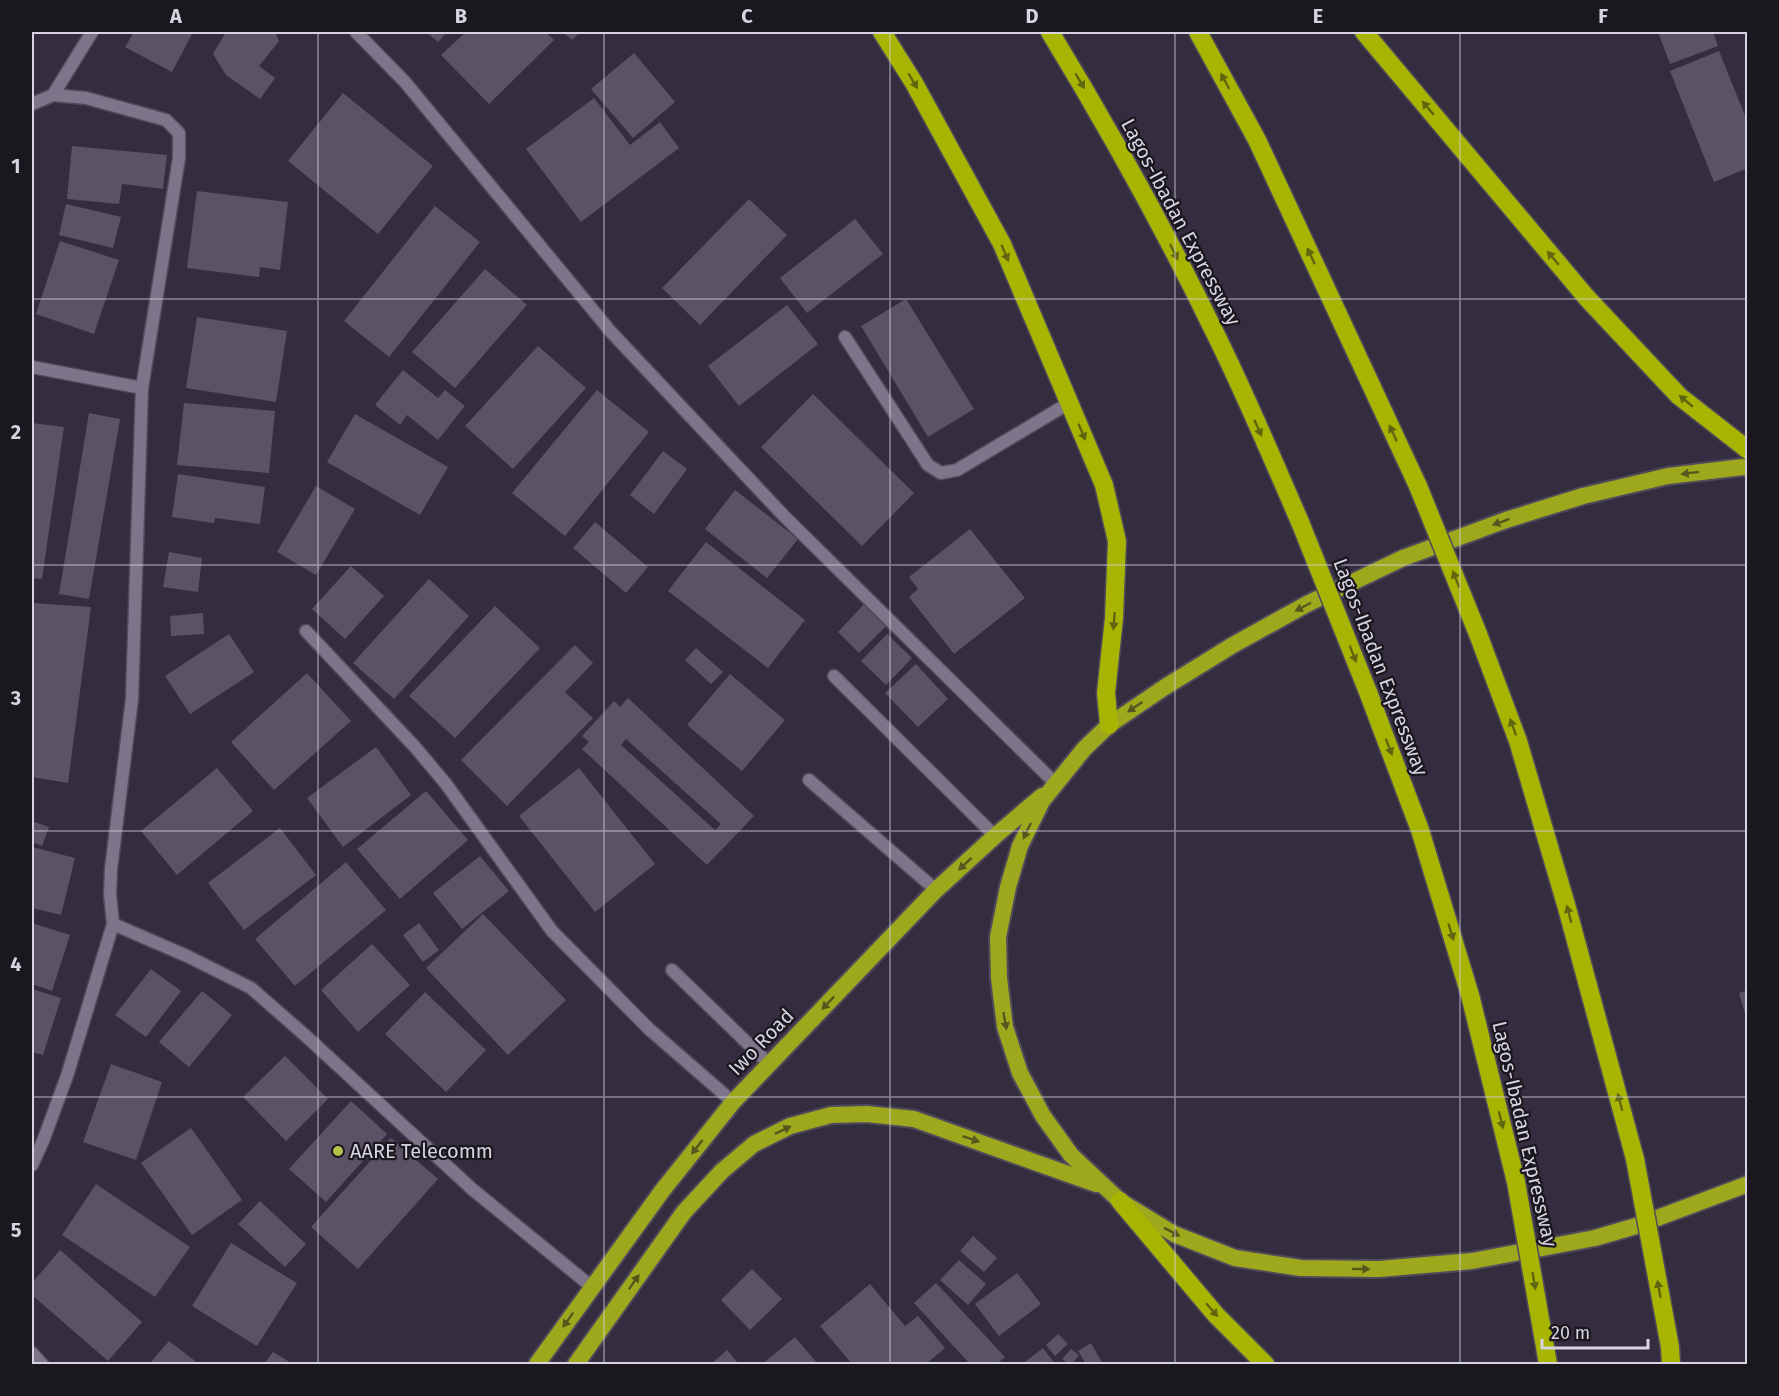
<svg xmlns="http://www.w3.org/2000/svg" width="1779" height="1396" viewBox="0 0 1779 1396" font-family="'Fira Sans',sans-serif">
<rect width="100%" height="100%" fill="#342d3f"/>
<path fill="#5a5366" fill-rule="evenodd" d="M134,32H193L172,72L125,47Z
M226,32H275L279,41L259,66L275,78L260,99L226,75L213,54Z
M426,32H447L438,42Z
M466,32H545L554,40L489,104L441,55Z
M563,32H580L572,40Z
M1658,32H1713L1718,46L1670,64Z
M1719,51L1748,123V168L1714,182L1670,71Z
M634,53L675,102L633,138L591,89Z
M343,93L433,166L378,234L288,161Z
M594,98L630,145L660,122L679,148L581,222L526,149Z
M72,146L167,155L163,189L122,184L119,204L67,199Z
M197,191L288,202L280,270L260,267L259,277L187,268Z
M749,199L787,235L700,325L662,288Z
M66,204L121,217L113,248L59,235Z
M435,206L480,242L389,357L344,321Z
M855,219L883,254L807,313L780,278Z
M60,241L119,260L94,334L36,314Z
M485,269L527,305L455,388L412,352Z
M906,299L974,409L928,437L861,326Z
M787,305L818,344L739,406L708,366Z
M197,317L287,331L276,402L186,388Z
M538,346L586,388L513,469L465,426Z
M403,370L438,398L445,390L465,406L438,440L407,415L400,425L375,405Z
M597,390L649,432L565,536L512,493Z
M813,394L914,493L862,546L761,447Z
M184,403L275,411L269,473L177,465Z
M89,413L120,419L89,599L59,594Z
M355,414L448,467L420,515L327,462Z
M32,423L64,427L42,579L32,578Z
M663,451L687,469L654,514L630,495Z
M178,474L265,487L260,524L215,518L214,523L172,517Z
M316,486L355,509L316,575L277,552Z
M735,490L798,539L767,578L705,529Z
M595,522L648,567L626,593L573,548Z
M970,529L1025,598L954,654L909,597L918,589L909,577Z
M706,542L805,620L768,668L668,591Z
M169,552L202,558L198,592L163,587Z
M351,566L384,596L345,639L312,609Z
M429,579L469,616L394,699L353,663Z
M33,603L91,607L68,783L32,777V612Z
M864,604L886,626L859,653L838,632Z
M495,606L540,648L455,738L409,696Z
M203,613L204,634L171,636L170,616Z
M229,634L254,672L190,714L165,676Z
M887,634L912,658L886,685L861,661Z
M575,645L593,663L565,692L593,718L507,806L461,760Z
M696,648L723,672L711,684L685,660Z
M916,664L948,699L918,727L885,693Z
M307,673L351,721L274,790L231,742Z
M730,674L785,720L742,771L687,725Z
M628,698L754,816L707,865L582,749L589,742L582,736L614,701L620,707ZM626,739L721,824L715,830L621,745Z
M376,747L411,795L343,847L307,798Z
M217,768L253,811L177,875L141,831Z
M579,768L655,864L595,912L519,816Z
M426,791L468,840L400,899L357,849Z
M32,821L49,827L42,846L32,842Z
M280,828L316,875L244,930L208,883Z
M32,847L75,858L61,915L32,908Z
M480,856L509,891L462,929L433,893Z
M346,862L386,910L295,986L255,939Z
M483,914L566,1000L508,1055L426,968Z
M32,923L70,935L52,991L32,984Z
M419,923L439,950L423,962L403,935Z
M372,944L410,985L358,1032L321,990Z
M151,969L181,991L146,1037L115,1015Z
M32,989L61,998L43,1055L32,1052Z
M1748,990V1012L1745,1013L1739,993Z
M202,991L232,1015L189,1067L159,1042Z
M425,992L486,1050L446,1092L385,1034Z
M285,1056L328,1099L286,1141L243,1097Z
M111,1064L162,1082L136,1160L83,1142Z
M351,1101L387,1134L326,1202L289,1169Z
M191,1128L242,1200L192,1235L141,1163Z
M391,1138L438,1179L358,1269L311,1227Z
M96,1184L190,1247L155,1297L62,1235Z
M260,1201L306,1244L285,1267L238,1224Z
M973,1236L997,1258L984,1272L960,1251Z
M231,1243L297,1283L257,1346L192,1306Z
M60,1250L142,1322L108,1361L32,1295V1283Z
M959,1260L986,1284L968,1305L940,1280Z
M752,1269L782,1299L750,1330L721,1300Z
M1017,1273L1041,1304L999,1336L975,1304Z
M936,1283L1005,1357L997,1364H970L914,1303Z
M870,1284L905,1326L918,1316L945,1348L926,1364H852L820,1326Z
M1058,1334L1068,1344L1055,1356L1046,1345Z
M795,1337L818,1364H762Z
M169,1341L199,1364H149Z
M1091,1343L1103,1364H1086L1078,1351Z
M1043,1348L1055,1364H1027L1025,1362Z
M1071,1349L1079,1355L1072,1364H1069L1062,1359Z
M727,1350L739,1364H711Z
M273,1352L293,1364H264Z"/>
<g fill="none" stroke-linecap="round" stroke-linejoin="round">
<defs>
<path id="service" d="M845,337L928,465L941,473L957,470L1069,403
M834,676L995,836
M809,780L936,890
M113,924L187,956L251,988L307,1037L472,1189L592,1287
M672,970L769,1064"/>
<path id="minor" d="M356,32L405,82L611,332L784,516L1056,784
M53,95L92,32
M32,104L53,95L86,98L166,120L179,133V158L142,388L132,699L111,869L110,894L113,924L67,1076L43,1141L32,1165
M32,367L142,388
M306,631L415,747L446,784L552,931L649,1029L733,1102
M32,1353L42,1364"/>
<path id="trunk" d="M1748,468L1743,467L1668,476L1583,496L1506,520L1403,558L1307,604L1233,645L1165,687L1109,725L1084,749L1042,801L1020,846L1008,887L998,937L999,978L1005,1027L1020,1073L1043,1116L1071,1155L1120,1201L1174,1234L1235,1258L1301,1268L1379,1269L1472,1261L1595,1238L1636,1226L1748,1184
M537,1364L662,1191L733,1102L936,890L995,836L1042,796
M576,1364L684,1212L722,1171L754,1144L790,1126L831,1115L867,1114L914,1119L1096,1184"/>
<path id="motorway" d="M882,32L914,83L1002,244L1104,485L1117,541L1114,618L1106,693L1109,725
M1050,32C1109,129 1164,228 1214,331C1245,393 1272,458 1300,522
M1198,32L1257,140L1418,486
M1364,32L1587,298L1679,396L1748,450
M1478,634L1518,741L1567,908L1635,1159
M1368,692L1420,830L1470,995L1516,1182
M1120,1201L1216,1315L1265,1364
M1670,1347L1671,1364"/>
</defs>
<use href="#service" stroke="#504a5a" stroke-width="15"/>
<use href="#minor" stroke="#504a5a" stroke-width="15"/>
<use href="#trunk" stroke="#504a5a" stroke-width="20"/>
<use href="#motorway" stroke="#504a5a" stroke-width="21"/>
<use href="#service" stroke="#7d758a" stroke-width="12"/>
<use href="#minor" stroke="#7d758a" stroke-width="12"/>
<use href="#trunk" stroke="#9ea81c" stroke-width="16"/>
<use href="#motorway" stroke="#a7b501" stroke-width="18"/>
<defs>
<path id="motorway-bridge" d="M1418,486L1478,634
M1300,522L1368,692
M1635,1159L1670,1347
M1516,1182L1548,1364"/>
</defs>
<use href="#motorway-bridge" stroke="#504a5a" stroke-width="21" stroke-linecap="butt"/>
<use href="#motorway-bridge" stroke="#a7b501" stroke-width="18"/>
</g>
<defs><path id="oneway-solid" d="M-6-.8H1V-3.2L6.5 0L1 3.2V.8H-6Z" transform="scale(1.5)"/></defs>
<g fill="#606610">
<use href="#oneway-solid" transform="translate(913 81) rotate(59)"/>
<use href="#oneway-solid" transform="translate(1080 81) rotate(59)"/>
<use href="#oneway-solid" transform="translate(1225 81) rotate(-118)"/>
<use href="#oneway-solid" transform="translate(1428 108) rotate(-130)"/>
<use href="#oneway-solid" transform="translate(1174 252) rotate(63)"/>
<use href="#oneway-solid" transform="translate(1005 253) rotate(67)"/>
<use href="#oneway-solid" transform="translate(1311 256) rotate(-115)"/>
<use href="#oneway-solid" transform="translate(1553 258) rotate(-130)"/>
<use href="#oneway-solid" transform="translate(1686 401) rotate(-140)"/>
<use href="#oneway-solid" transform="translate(1258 428) rotate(66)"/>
<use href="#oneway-solid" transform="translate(1082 432) rotate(67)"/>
<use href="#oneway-solid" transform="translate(1393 433) rotate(-115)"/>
<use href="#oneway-solid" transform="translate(1456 579) rotate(-112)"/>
<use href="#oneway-solid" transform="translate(1114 621) rotate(95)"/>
<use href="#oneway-solid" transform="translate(1353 654) rotate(68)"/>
<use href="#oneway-solid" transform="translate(1513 727) rotate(-110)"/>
<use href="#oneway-solid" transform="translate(1389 747) rotate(69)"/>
<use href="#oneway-solid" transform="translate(1569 914) rotate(-105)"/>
<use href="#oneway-solid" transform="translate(1451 932) rotate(73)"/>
<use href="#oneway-solid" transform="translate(1620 1102) rotate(-105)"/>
<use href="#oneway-solid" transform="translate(1501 1120) rotate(76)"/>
<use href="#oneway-solid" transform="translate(1534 1281) rotate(80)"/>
<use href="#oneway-solid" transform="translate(1659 1289) rotate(-100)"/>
<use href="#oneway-solid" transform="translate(1212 1310) rotate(49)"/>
</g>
<g fill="#55581e">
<use href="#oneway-solid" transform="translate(1690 473) rotate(173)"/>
<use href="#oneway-solid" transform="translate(1501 522) rotate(160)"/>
<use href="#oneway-solid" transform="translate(1303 607) rotate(152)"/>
<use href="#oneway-solid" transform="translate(1135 707) rotate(146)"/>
<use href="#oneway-solid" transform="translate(1027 831) rotate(116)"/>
<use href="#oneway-solid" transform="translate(965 864) rotate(137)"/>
<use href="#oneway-solid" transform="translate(828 1003) rotate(134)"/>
<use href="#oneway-solid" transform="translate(1005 1021) rotate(80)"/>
<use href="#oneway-solid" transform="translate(783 1130) rotate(-26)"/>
<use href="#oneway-solid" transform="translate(971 1139) rotate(19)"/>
<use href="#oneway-solid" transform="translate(697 1147) rotate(128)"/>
<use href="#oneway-solid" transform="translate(1172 1232) rotate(27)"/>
<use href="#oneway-solid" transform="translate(1361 1269) rotate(1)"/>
<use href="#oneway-solid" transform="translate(634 1282) rotate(-55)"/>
<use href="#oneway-solid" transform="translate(568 1320) rotate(125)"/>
</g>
<path fill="none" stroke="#d7d3df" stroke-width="1.5" stroke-opacity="0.55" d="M318,32V1364M604,32V1364M890,32V1364M1175,32V1364M1460,32V1364M32,299H1748M32,565H1748M32,831H1748M32,1097H1748"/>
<circle fill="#b4c24a" stroke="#1a171f" stroke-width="2" cx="338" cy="1151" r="6"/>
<g text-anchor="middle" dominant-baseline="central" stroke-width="4.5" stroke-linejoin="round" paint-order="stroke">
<g font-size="20" fill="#d7d3df" stroke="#1a171f">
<text transform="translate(1181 222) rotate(62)">Lagos-Ibadan Expressway</text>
<text transform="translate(1381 667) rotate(69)">Lagos-Ibadan Expressway</text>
<text transform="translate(761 1042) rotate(-46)">Iwo Road</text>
<text transform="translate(1525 1134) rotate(77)">Lagos-Ibadan Expressway</text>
</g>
<g font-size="20" fill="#d7d3df" stroke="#1a171f" text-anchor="start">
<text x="350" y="1151">AARE Telecomm</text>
</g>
</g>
<rect width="1779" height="1396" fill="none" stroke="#1a171f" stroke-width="66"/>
<path d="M1542 1339v9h106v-9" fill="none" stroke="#d7d3df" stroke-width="3"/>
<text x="1551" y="1339" font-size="18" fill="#d7d3df" stroke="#1a171f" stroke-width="4.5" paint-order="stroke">20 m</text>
<rect x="33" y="33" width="1713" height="1330" fill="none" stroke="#d7d3df" stroke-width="2"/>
<g font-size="20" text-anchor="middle" font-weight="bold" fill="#d7d3df">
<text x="176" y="23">A</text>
<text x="461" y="23">B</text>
<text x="747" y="23">C</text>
<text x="1032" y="23">D</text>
<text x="1318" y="23">E</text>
<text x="1603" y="23">F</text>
<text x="16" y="173">1</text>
<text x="16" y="439">2</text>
<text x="16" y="705">3</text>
<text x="16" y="971">4</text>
<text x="16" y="1237">5</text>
</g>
</svg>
